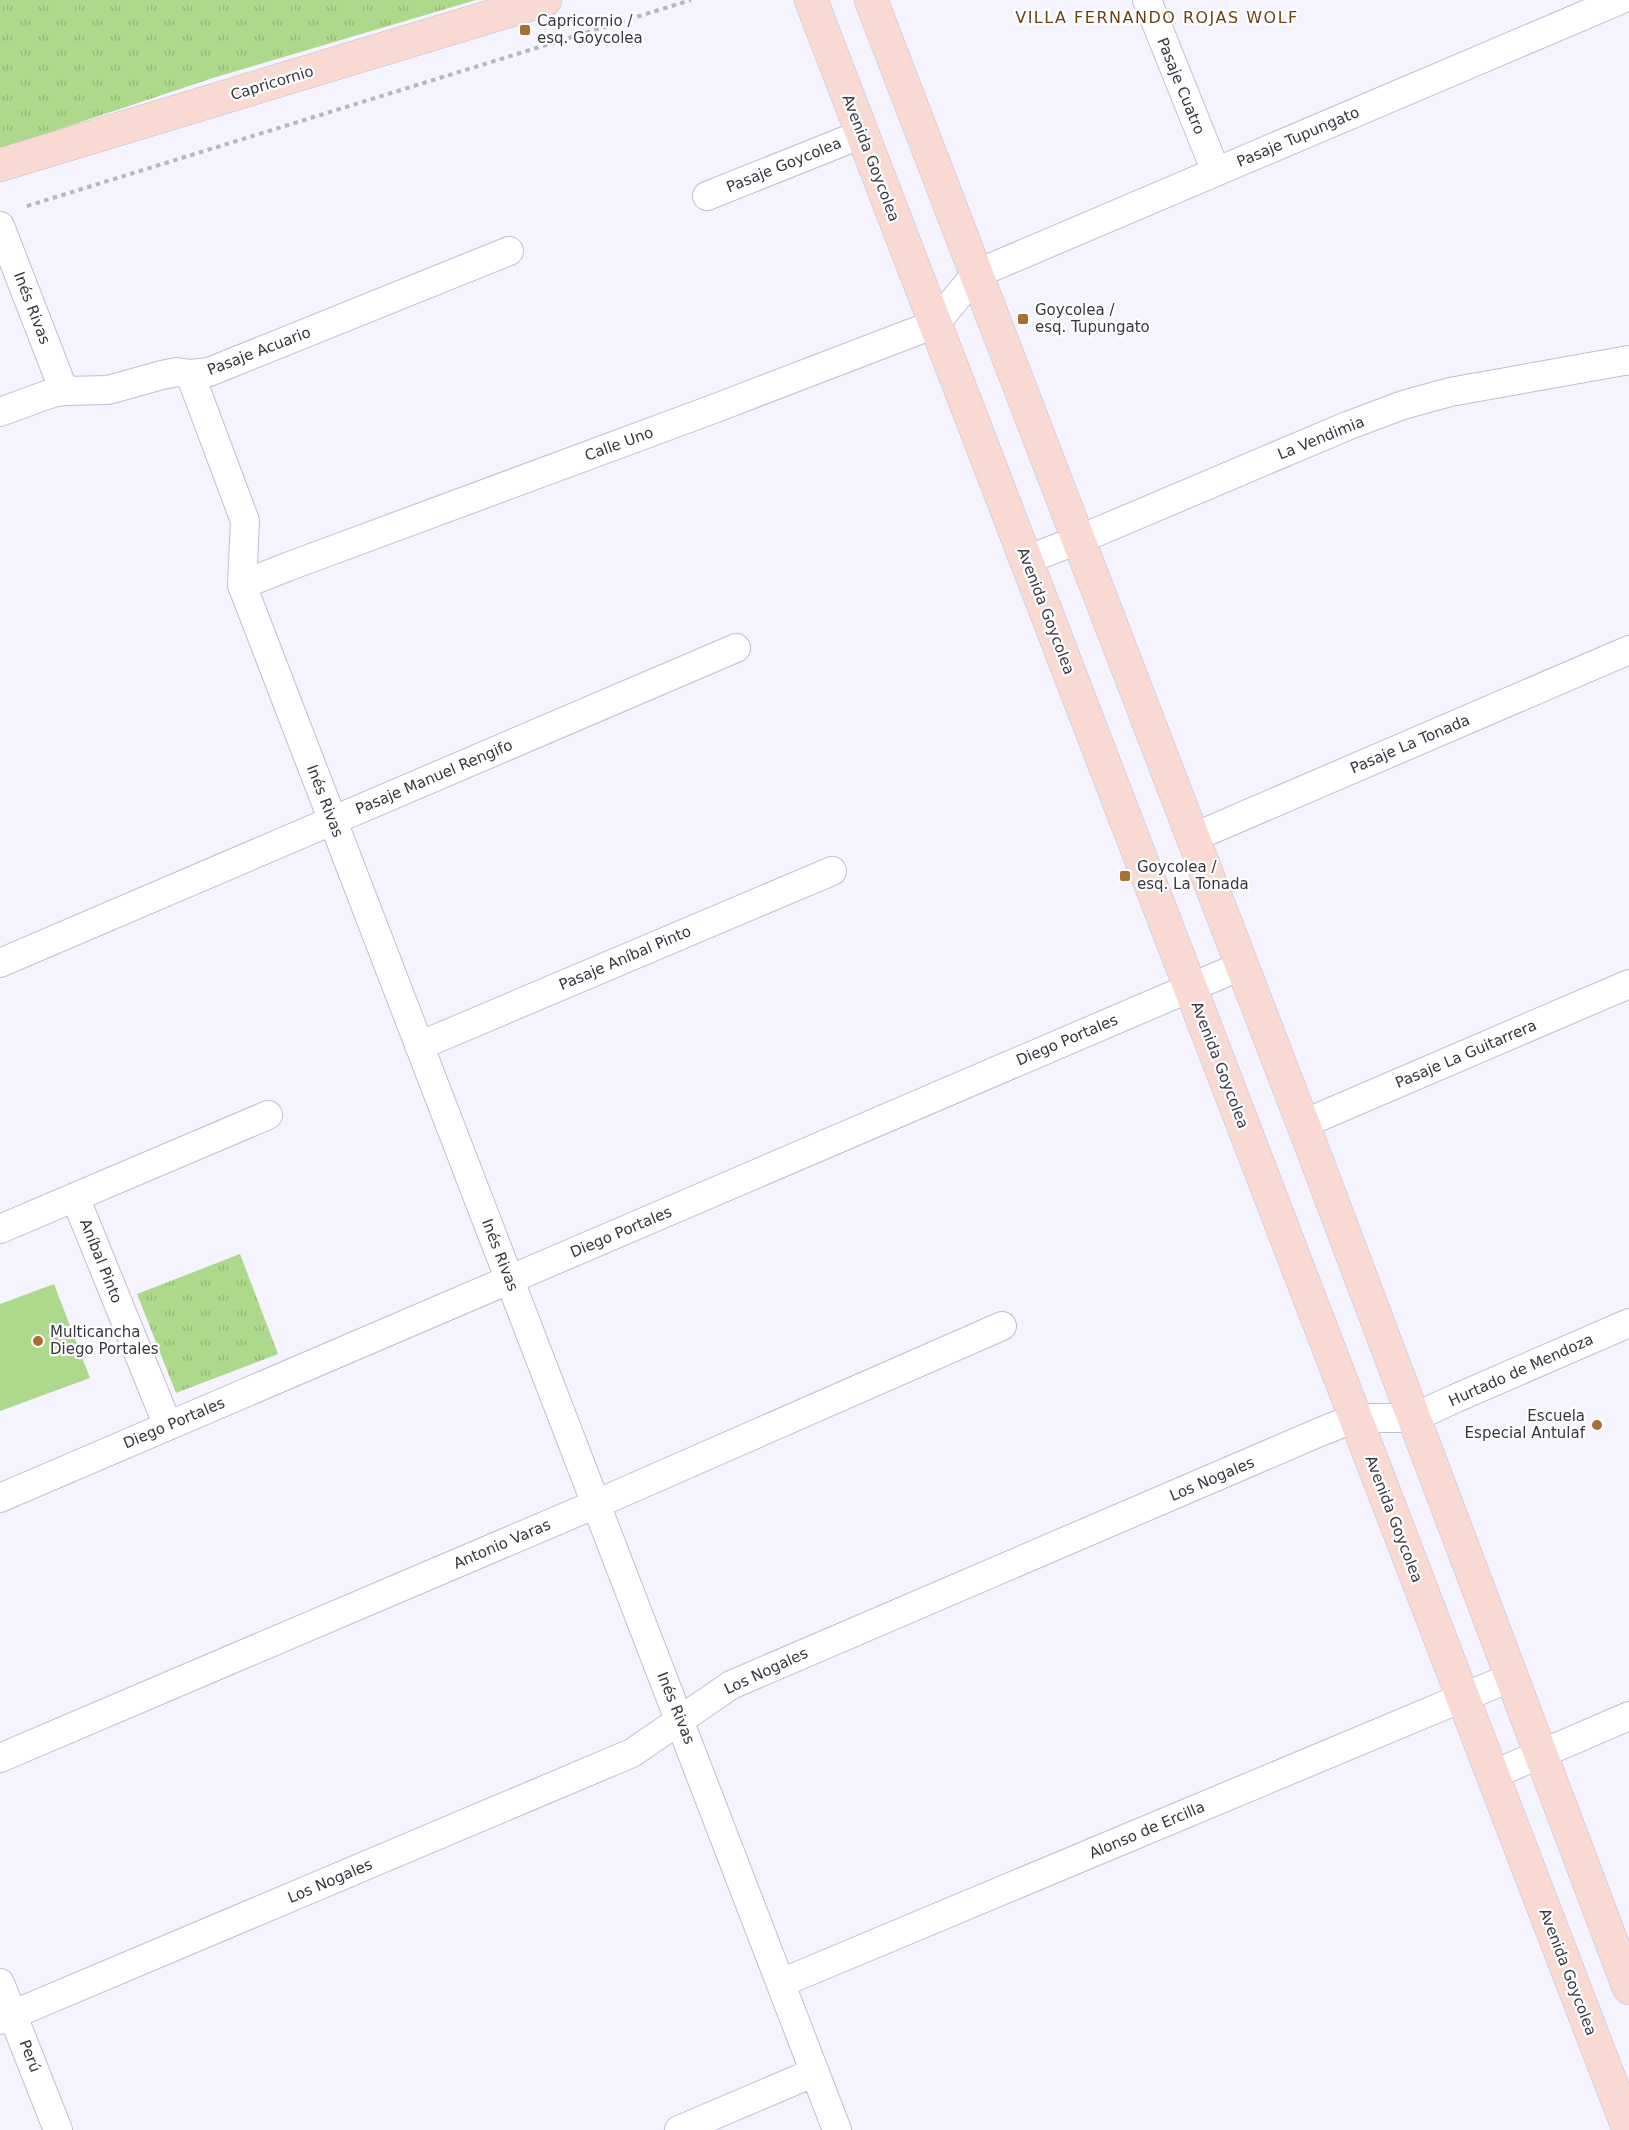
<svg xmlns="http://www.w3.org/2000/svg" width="1629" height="2130" font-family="'DejaVu Sans',sans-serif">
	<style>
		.grass { fill: url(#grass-tufts) }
		.garden { fill: #aed88c }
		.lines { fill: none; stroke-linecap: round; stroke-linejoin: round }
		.street-casing { stroke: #c0bcd5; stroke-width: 30 }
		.secondary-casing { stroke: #c0bcd5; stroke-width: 34 }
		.path { stroke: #b7b6c0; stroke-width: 4; stroke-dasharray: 4.5 4.5; stroke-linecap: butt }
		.street { stroke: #fff; stroke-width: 28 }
		.secondary { stroke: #f8dad2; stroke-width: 33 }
		.poi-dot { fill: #a86f2d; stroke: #fff; stroke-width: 2 }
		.labels { text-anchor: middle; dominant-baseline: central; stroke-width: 4.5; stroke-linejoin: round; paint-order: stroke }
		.poi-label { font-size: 15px; fill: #373640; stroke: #fff; text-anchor: start }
		.street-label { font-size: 15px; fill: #373640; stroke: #fff }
		.neighbourhood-label { font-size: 16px; letter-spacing: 1.5px; fill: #694214; stroke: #fff }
	</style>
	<defs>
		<pattern id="grass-tufts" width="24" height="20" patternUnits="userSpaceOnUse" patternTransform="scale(1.5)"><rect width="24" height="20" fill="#aed88c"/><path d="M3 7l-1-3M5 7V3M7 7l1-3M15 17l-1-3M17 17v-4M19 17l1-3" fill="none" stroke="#96ba7a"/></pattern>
	</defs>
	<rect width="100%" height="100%" fill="#f5f4fe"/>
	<path class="grass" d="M0 0H476L216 77 0 149Z
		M240 1254 278 1354 176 1393 137 1294Z"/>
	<path class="garden" d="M54 1284 90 1378 0 1411V1304Z"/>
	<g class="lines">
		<g class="street-casing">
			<path id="street" d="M1147 0 1216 172
				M707 196 862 134
				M0 226 64 391
				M190 374 245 521 242 585 837 2130
				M0 412 52 393 64 391 108 390 162 375 177 372 190 374 209 372 509 251
				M1026 560 1078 540 1347 426 1403 405 1450 392 1629 360
				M242 585 287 567 716 408 935 324 976 274 1620 0
				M1192 838 1629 650
				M0 963 736 648
				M419 1046 832 871
				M1303 1124 1629 984
				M75 1197 168 1426
				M0 1229 268 1115
				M0 1498 1241 966
				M0 1758 596 1504 1002 1326
				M1492 1775 1629 1716
				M0 1983 58 2130
				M781 1983 1512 1677
				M0 2020 632 1753 731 1685 1320 1432 1355 1418H1413L1454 1399 1629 1323
				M679 2130 815 2072"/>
		</g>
		<g class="secondary-casing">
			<path id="secondary" d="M811 0 1629 2130
				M871 0 1303 1124 1629 1988
				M0 165 545 0"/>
		</g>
		<path class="path" d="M27 206 691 0"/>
		<use href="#street" class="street"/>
		<use href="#secondary" class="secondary"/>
	</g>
	<g class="poi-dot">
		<rect x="519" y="24" width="12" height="12" rx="3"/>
		<rect x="1017" y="313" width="12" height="12" rx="3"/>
		<rect x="1119" y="870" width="12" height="12" rx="3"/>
		<circle cx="38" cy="1341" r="6"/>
		<circle cx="1597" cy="1425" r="6"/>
	</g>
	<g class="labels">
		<g class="poi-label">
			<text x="537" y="21">Capricornio /<tspan x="537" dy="17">esq. Goycolea</tspan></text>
			<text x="1035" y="310">Goycolea /<tspan x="1035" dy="17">esq. Tupungato</tspan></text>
			<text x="1137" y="867">Goycolea /<tspan x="1137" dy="17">esq. La Tonada</tspan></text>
			<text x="50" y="1332">Multicancha<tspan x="50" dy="17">Diego Portales</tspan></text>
			<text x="1585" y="1416" text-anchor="end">Escuela<tspan x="1585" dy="17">Especial Antulaf</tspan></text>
		</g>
		<g class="street-label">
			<text transform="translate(272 83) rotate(-17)">Capricornio</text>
			<text transform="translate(1181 86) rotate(68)">Pasaje Cuatro</text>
			<text transform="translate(1298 137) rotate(-23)">Pasaje Tupungato</text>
			<text transform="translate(871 158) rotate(69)">Avenida Goycolea</text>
			<text transform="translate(784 165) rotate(-22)">Pasaje Goycolea</text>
			<text transform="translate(32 308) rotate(69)">Inés Rivas</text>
			<text transform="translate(259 351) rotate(-21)">Pasaje Acuario</text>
			<text transform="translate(1321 438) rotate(-22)">La Vendimia</text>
			<text transform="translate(619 444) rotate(-20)">Calle Uno</text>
			<text transform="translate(1046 611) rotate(69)">Avenida Goycolea</text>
			<text transform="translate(1410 744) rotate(-23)">Pasaje La Tonada</text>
			<text transform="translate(434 777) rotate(-23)">Pasaje Manuel Rengifo</text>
			<text transform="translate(325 801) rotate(69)">Inés Rivas</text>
			<text transform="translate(625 958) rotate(-23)">Pasaje Aníbal Pinto</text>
			<text transform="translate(1067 1040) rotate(-23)">Diego Portales</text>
			<text transform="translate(1466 1054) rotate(-23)">Pasaje La Guitarrera</text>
			<text transform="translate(1220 1065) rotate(69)">Avenida Goycolea</text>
			<text transform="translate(621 1232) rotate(-23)">Diego Portales</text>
			<text transform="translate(500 1255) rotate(69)">Inés Rivas</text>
			<text transform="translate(101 1261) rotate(68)">Aníbal Pinto</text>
			<text transform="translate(1521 1370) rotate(-24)">Hurtado de Mendoza</text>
			<text transform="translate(174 1423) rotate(-23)">Diego Portales</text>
			<text transform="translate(1212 1479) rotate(-23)">Los Nogales</text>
			<text transform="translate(1394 1519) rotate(69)">Avenida Goycolea</text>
			<text transform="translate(502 1544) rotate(-23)">Antonio Varas</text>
			<text transform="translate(766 1671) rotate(-25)">Los Nogales</text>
			<text transform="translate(676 1708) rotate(68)">Inés Rivas</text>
			<text transform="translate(1147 1830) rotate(-23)">Alonso de Ercilla</text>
			<text transform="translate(330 1881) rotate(-23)">Los Nogales</text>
			<text transform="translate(1568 1972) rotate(69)">Avenida Goycolea</text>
			<text transform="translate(30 2056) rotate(69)">Perú</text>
		</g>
		<g class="neighbourhood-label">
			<text x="1157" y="17">VILLA FERNANDO ROJAS WOLF</text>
		</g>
	</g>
</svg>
